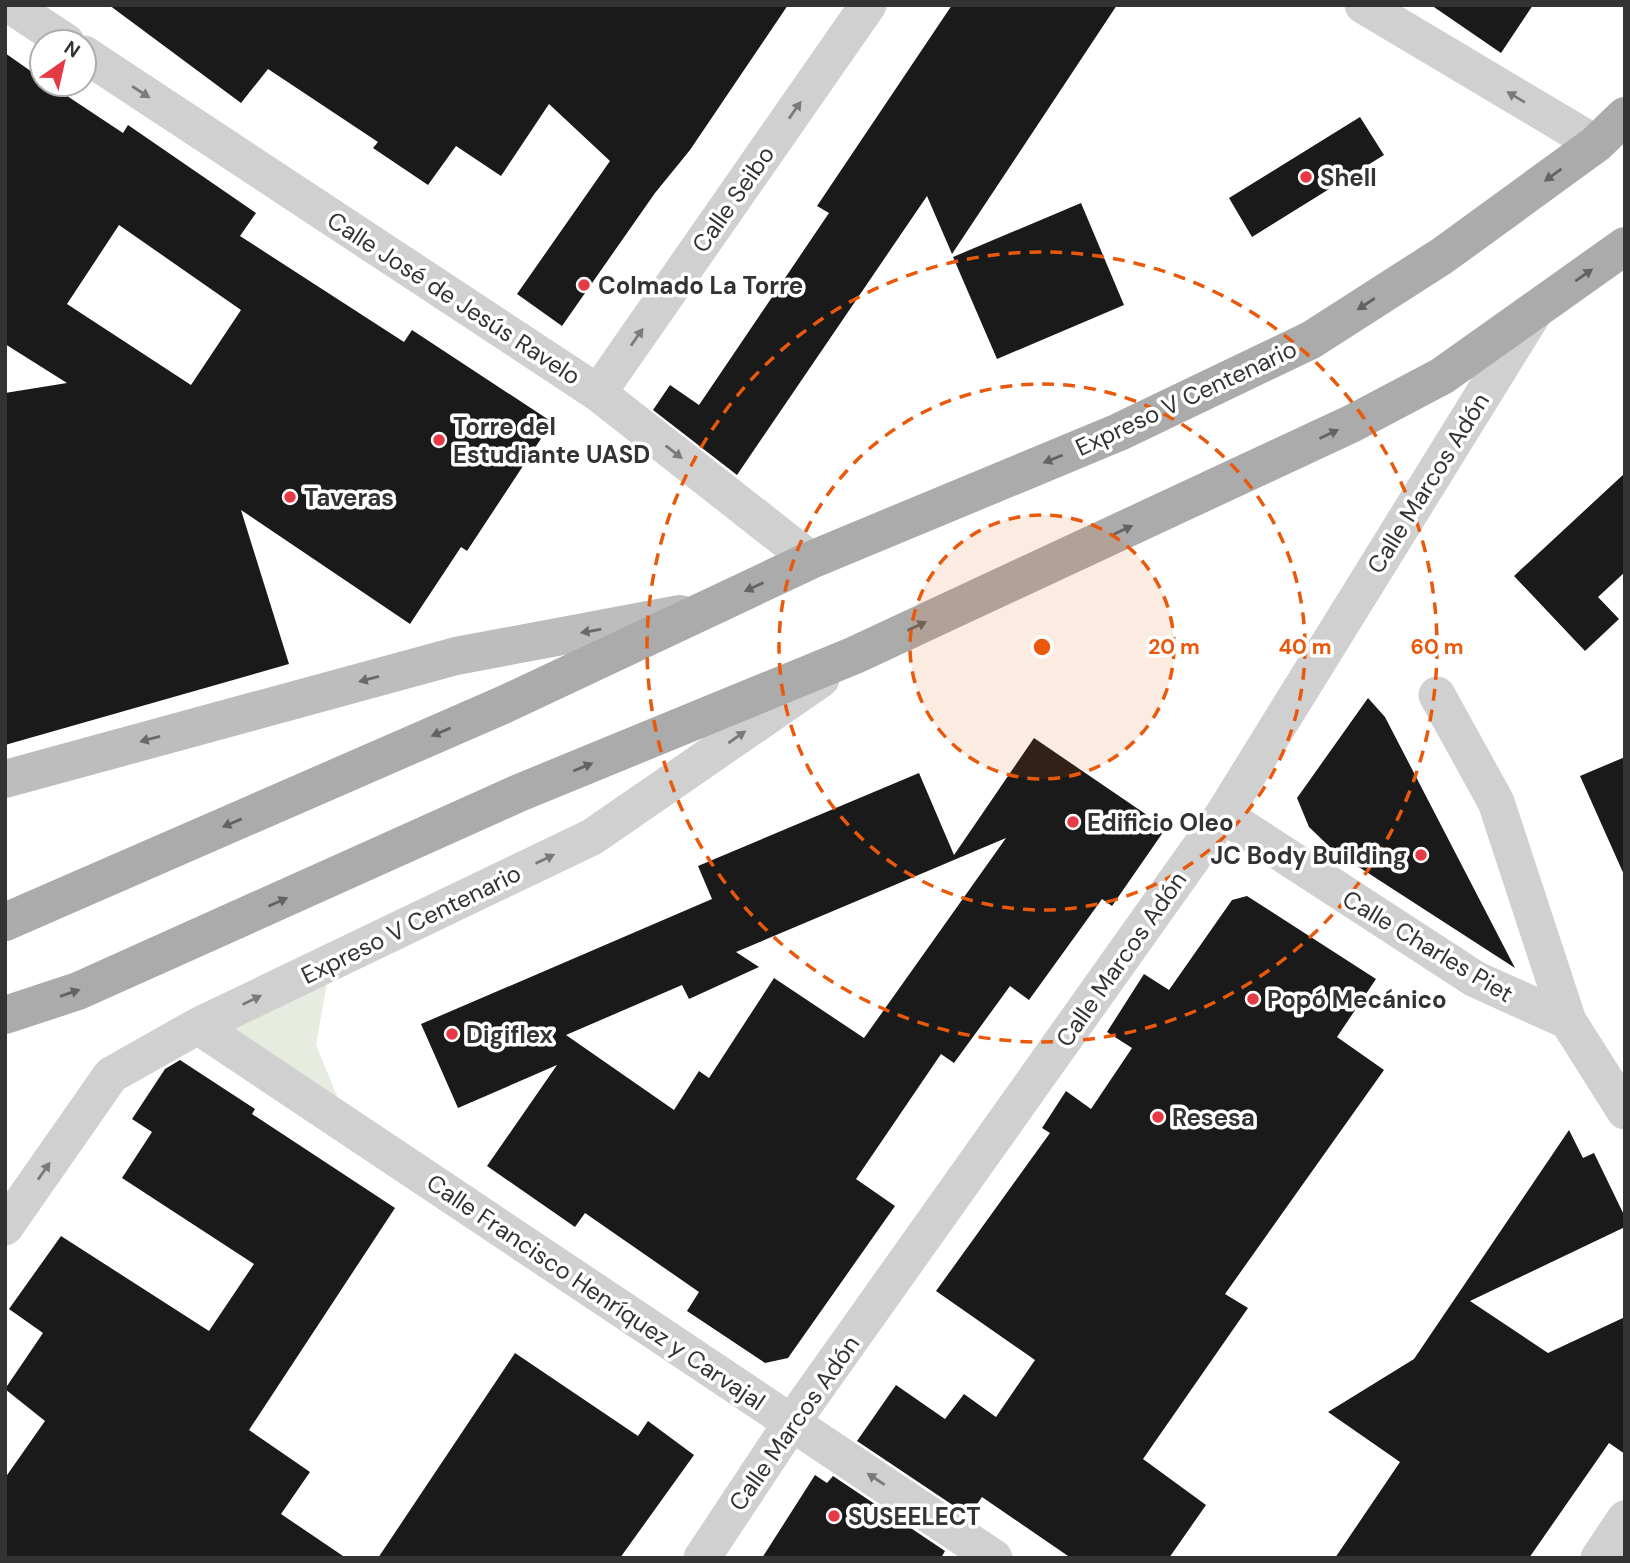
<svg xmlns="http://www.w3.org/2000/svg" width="1630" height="1563" font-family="'DM Sans',sans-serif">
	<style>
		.green { fill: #e6ecdf }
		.building { fill: #1a1a1a; fill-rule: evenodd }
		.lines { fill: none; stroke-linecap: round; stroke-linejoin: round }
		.street { stroke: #d0d0d0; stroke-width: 37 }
		.secondary { stroke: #bdbdbd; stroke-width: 38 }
		.primary { stroke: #ababab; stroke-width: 38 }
		.oneway { fill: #7a7a7a }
		.oneway2 { fill: #636363 }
		.oneway3 { fill: #6a6a6a }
		.ring { fill: none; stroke: #e8590c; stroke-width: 3.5; stroke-dasharray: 12 9 }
		.poi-dot { fill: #e63946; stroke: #fff; stroke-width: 2.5 }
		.labels { text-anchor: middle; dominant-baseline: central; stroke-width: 7; stroke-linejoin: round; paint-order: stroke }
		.poi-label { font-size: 24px; font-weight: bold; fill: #333; stroke: #fff; text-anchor: start }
		.street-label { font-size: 24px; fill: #333; stroke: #fff }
		.centre { fill: #e8590c; stroke: #fff; stroke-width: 3.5 }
		.ring-label { font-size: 21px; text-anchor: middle; font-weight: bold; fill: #e8590c; stroke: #fff; stroke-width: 7; stroke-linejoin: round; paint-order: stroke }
	</style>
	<rect width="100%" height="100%" fill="#fff"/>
	<path class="green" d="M327 983 316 1045 342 1108 228 1028Z"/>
	<path class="building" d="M109 5H788L690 150 655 193 562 326 517 294 610 161 549 104 501 176 456 146 428 185 373 148 378 142 268 69 241 103Z
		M952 5H1117L952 254 927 196 737 475 653 410 670 385 699 405 829 213 817 206Z
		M1431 5H1533L1501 53Z
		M5 53 42 79V84H49L123 133 128 125 256 213 240 236 404 342 412 330 552 422 467 551 461 547 410 624 241 510 289 664 5 745V393L67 383 5 344ZM119 225 241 310 191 385 67 304Z
		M1360 117 1384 155 1252 237 1229 198Z
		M1081 203 1124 305 997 359 953 257Z
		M1625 473V572L1598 597 1619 619 1585 651 1514 576Z
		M1368 698 1385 717 1515 968 1334 851 1309 827 1297 798Z
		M1034 738 1166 828 1112 906 1102 899 1029 1000 1010 986 954 1063 941 1054 856 1179 895 1206 788 1358 765 1363 687 1311 699 1292 585 1213 575 1227 487 1166 557 1065 458 1108 421 1024 712 899 698 866 919 773 954 855ZM1006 838 864 1038 774 978 709 1078 699 1071 674 1110 566 1035 682 985 689 999 759 967 736 952Z
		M1625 757V877L1580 776Z
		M1247 896 1376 979 1337 1037 1384 1070 1225 1294 1248 1308 1143 1459 1206 1505 1169 1558H1071L982 1497 969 1516 857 1441 896 1385 945 1419 964 1394 996 1417 1035 1360 936 1291 1050 1133 1042 1128 1066 1091 1091 1109 1132 1048 1107 1032 1144 974 1169 990 1232 900Z
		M180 1060 255 1109 252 1114 395 1208 249 1430 310 1472 281 1514 346 1558H5V1478L45 1421 5 1389 43 1333 9 1309 61 1236 209 1331 254 1264 122 1178 152 1132 132 1119 165 1069Z
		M1569 1130 1583 1158 1594 1153 1625 1217V1227L1470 1301 1548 1353 1625 1317V1454L1609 1443 1529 1558H1335L1400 1462 1328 1412 1414 1359Z
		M515 1353 638 1436 648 1421 694 1455 620 1558H378Z
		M815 1475 827 1483 833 1476 945 1551 941 1558H762Z"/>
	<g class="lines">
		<path class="street" d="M10 5 66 42
			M1363 5 1596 144
			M84 54 598 393 811 560
			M598 393 868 5
			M1437 695 1496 802 1568 1021
			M1223 815 1475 979 1568 1021 1625 1111
			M198 1026 994 1558
			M5 1227 111 1075 198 1026 592 837 821 679
			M702 1558 792 1422 1223 815 1536 309
			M1599 1558 1625 1519"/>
		<path class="secondary" d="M5 779 456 656 680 614"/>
		<path class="primary" d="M5 922 503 705 811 560 1119 432 1311 340 1442 256 1596 144 1625 116
			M5 1015 78 991 519 793 855 655 1353 423 1442 376 1625 246"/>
	</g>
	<defs><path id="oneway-solid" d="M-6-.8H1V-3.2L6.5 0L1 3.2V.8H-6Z" transform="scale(1.75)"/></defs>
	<g class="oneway">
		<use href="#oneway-solid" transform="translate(141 92) rotate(33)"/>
		<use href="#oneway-solid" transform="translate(1516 97) rotate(-149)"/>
		<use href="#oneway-solid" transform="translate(795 110) rotate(-55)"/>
		<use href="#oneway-solid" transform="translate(637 337) rotate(-55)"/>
		<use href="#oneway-solid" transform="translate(674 452) rotate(38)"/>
		<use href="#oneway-solid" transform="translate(737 737) rotate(-35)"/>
		<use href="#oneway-solid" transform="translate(545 859) rotate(-26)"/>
		<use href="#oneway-solid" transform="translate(252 1000) rotate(-26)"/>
		<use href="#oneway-solid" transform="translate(44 1171) rotate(-55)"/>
		<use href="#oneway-solid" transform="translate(876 1479) rotate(-146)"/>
	</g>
	<g class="oneway2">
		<use href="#oneway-solid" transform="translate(1553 175) rotate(144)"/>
		<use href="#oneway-solid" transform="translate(1584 275) rotate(-35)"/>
		<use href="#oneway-solid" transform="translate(1366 304) rotate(147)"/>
		<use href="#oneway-solid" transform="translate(1329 434) rotate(-25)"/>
		<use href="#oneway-solid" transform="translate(1053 459) rotate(158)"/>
		<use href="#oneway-solid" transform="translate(1123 530) rotate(-25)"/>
		<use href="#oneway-solid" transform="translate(754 587) rotate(155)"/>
		<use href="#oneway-solid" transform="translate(917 626) rotate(-25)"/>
		<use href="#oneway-solid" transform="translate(441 732) rotate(157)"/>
		<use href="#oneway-solid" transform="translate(583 767) rotate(-22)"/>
		<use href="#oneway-solid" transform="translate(232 823) rotate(157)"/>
		<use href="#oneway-solid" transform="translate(278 902) rotate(-24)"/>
		<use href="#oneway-solid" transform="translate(70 993) rotate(-19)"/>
	</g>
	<g class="oneway3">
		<use href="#oneway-solid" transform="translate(591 631) rotate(170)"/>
		<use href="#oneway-solid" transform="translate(369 679) rotate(165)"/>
		<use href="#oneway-solid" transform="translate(150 739) rotate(165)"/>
	</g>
	<circle cx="1042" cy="647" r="132" fill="#e8590c" fill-opacity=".12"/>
	<g class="ring">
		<circle cx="1042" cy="647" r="132"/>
		<circle cx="1042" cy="647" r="263"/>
		<circle cx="1042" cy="647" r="395"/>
	</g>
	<g class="poi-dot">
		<circle cx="1306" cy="177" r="7"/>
		<circle cx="584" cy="285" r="7"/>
		<circle cx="439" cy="440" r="7"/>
		<circle cx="290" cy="497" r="7"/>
		<circle cx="1073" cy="822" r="7"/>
		<circle cx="1421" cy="855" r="7"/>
		<circle cx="1253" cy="999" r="7"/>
		<circle cx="452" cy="1034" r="7"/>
		<circle cx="1158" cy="1117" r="7"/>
		<circle cx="834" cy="1516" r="7"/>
	</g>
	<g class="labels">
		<g class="poi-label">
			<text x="1320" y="177">Shell</text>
			<text x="598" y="285">Colmado La Torre</text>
			<text x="453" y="426">Torre del<tspan x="453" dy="28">Estudiante UASD</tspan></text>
			<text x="304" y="497">Taveras</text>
			<text x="1087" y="822">Edificio Oleo</text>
			<text x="1407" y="855" text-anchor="end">JC Body Building</text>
			<text x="1267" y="999">Popó Mecánico</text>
			<text x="466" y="1034">Digiflex</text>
			<text x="1172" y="1117">Resesa</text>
			<text x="848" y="1516">SUSEELECT</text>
		</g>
		<g class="street-label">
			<text transform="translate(733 199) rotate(-55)">Calle Seibo</text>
			<text transform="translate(454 298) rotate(33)">Calle José de Jesús Ravelo</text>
			<text transform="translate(1186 398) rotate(-25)">Expreso V Centenario</text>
			<text transform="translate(1428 483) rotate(-58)">Calle Marcos Adón</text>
			<text transform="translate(411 924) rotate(-26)">Expreso V Centenario</text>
			<text transform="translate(1428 946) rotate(31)">Calle Charles Piet</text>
			<text transform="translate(1121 959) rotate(-55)">Calle Marcos Adón</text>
			<text transform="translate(596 1292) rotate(34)">Calle Francisco Henríquez y Carvajal</text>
			<text transform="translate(794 1423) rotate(-55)">Calle Marcos Adón</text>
		</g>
	</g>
	<circle cx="1042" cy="647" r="10" class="centre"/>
	<g class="ring-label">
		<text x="1174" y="654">20 m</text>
		<text x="1305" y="654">40 m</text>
		<text x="1437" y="654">60 m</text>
	</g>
	<rect width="1630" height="1563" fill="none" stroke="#333333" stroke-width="14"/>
	<g transform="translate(63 63) rotate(34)"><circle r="33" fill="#ffffff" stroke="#adadad" stroke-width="2"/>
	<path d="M0-5L12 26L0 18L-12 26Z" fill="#e63946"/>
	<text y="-10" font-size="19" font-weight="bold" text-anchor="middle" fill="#333333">N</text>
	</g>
</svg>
